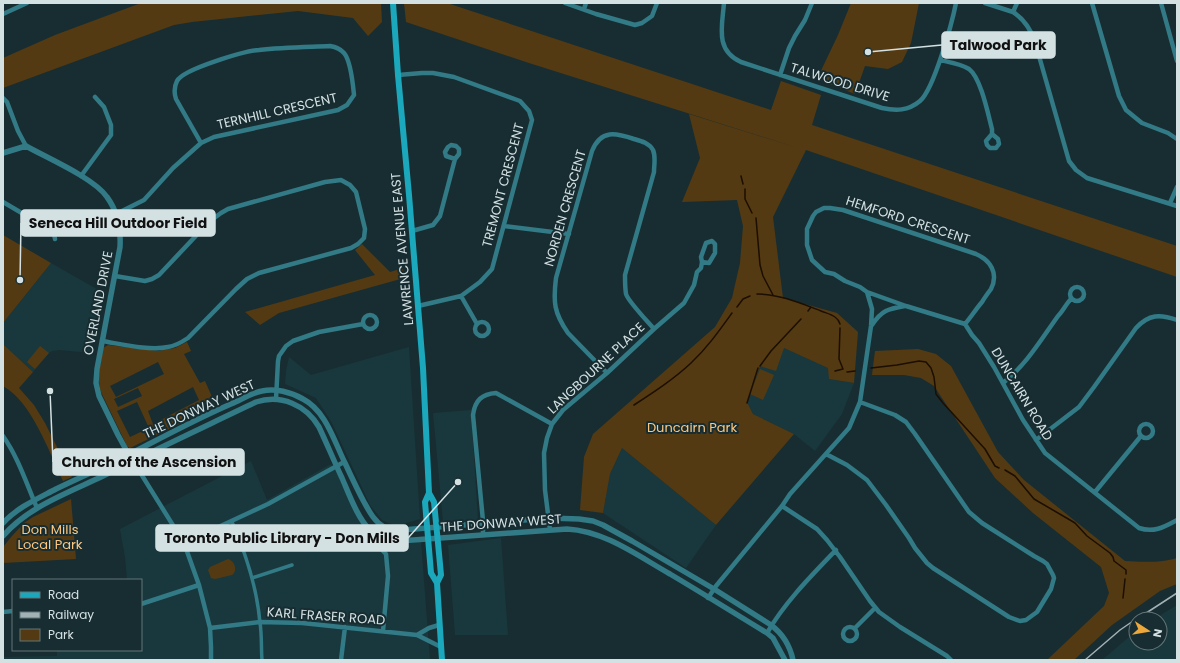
<svg xmlns="http://www.w3.org/2000/svg" width="1180" height="663" font-family="Poppins,sans-serif">
	<style>
		.built { fill: #19383d }
		.green { fill: #543a12; fill-rule: evenodd }
		.lines { fill: none; stroke-linecap: round; stroke-linejoin: round }
		.stream { stroke: #1c0e00; stroke-width: 1.5 }
		.pedestrian { stroke: #317a86; stroke-width: 3.5 }
		.minor { stroke: #317a86; stroke-width: 4.5 }
		.tertiary { stroke: #317a86; stroke-width: 5.5 }
		.secondary { stroke: #1ba8bc; stroke-width: 6 }
		.rail { stroke: #a2b1b4; stroke-width: 1.5 }
		.labels { text-anchor: middle; dominant-baseline: central; stroke-width: 4; stroke-linejoin: round; paint-order: stroke }
		.street-label { font-size: 13px; fill: #d4e1e3; stroke: #182d31 }
		.park-label { font-size: 13px; fill: #fbc77f; stroke: #182d31 }
		.leader { fill: none; stroke: #d4e1e3; stroke-width: 1.5 }
		.callout-dot { fill: #d4e1e3; stroke: #182d31; stroke-width: 1.5 }
		.callout { fill: #d4e1e3; stroke: #d4e1e3; stroke-width: 1.5 }
		.callout-label { font-size: 14px; text-anchor: middle; font-weight: bold; fill: #111 }
	</style>
	<rect width="100%" height="100%" fill="#182d31"/>
	<path class="built" d="M51 263 102 292 91 353 59 350 52 351 49 353 33 372 3 344V323Z
		M409 347 420 519 396 526 382 520 370 505 332 423 316 398 285 384 286 371 289 357 311 375Z
		M784 348 829 368V379L854 383 842 414 815 451 794 434 753 414 747 402 760 365Z
		M471 410 478 520 443 521 433 413Z
		M622 448 716 525 686 568 603 513 610 474Z
		M251 461 267 500 331 464 342 478 364 527 378 539 395 544 421 541 430 660H3V657L57 656V650H141V580H127L125 557 120 529Z
		M501 538 508 635H455L448 545Z
		M1177 605V660H1102L1136 631V643H1160V619H1154Z"/>
	<path class="green" d="M141 3H381L382 22 368 36 353 18 298 11 192 22 174 25 3 88V58L55 35Z
		M404 3H447L771 110 781 81 821 95 812 125 1177 246V277L806 150 773 217 783 298 837 313 858 332 854 383 829 379 828 368 784 348 776 371 760 366 752 389 760 369 774 375 763 400 750 394 747 402 753 414 794 434 716 525 622 448 610 474 603 513 580 510 584 457 593 434 715 327 732 298 740 263 743 226 737 200 682 202 700 158 689 114 798 148 529 63 406 22Z
		M851 3H919L911 43 902 62 888 69 865 66 855 94 817 79 838 35Z
		M3 235 51 263 3 323Z
		M362 244 390 272 403 268 404 278 279 313 260 325 245 312 375 275 355 250Z
		M187 342 191 351 184 354 200 383 205 381 216 406 130 448 127 446 101 392C96 377 101 363 103 348L108 345 159 351 175 348ZM158 362 164 374 116 397 110 386ZM193 387 199 400 153 424 148 411ZM138 388 142 396 118 407 114 399ZM137 402 149 428 130 437 117 411Z
		M3 344 33 372 19 388 34 405 45 423 72 477 63 481C49 452 32 402 3 386Z
		M40 346 49 353 35 369 27 362Z
		M918 349 936 354 951 366 998 452 1024 480 1125 561C1140 562 1162 563 1177 558V584L1160 591 1112 625 1074 660H1047L1104 606 1109 593 1101 567 1033 513 995 478 934 386 921 378 904 375H872L875 351Z
		M71 499 76 559 3 563V547L12 536 24 523 33 517Z
		M228 559C235 561 238 571 232 575L215 579 211 578 208 570 210 567Z"/>
	<g class="lines">
		<path class="stream" d="M741 176 743 184
			M745 189V199L752 213
			M756 218 760 265 763 276 773 295
			M757 294C779 294 800 303 821 311 826 313 831 314 835 317 838 319 839 321 840 324
			M737 307 743 299 750 296
			M808 311 811 307
			M760 366 771 351 801 319
			M871 368 897 365 919 361 926 362 931 368 934 377 936 394 943 403 985 449 995 466 999 468
			M835 371 843 369 839 359 840 328
			M847 372 855 371
			M747 403 758 368
			M634 405C654 392 674 379 691 363 707 348 719 331 732 313
			M1005 470 1015 476 1034 499 1070 520 1075 523 1087 536 1110 553 1113 557 1114 561 1126 570V574
			M1123 598 1125 579"/>
		<path class="pedestrian" d="M232 522C246 554 257 588 260 623 262 635 261 648 262 660
			M252 578 292 565"/>
		<path class="minor" d="M565 3 596 14 635 25 642 23 652 16 657 3
			M724 3C722 27 715 50 741 62L882 108C896 111 908 111 920 101 934 89 952 23 956 3
			M985 3 1013 12C1024 19 1031 30 1035 42L1069 161 1076 170 1087 178 1177 206
			M1092 3 1119 96 1126 110 1137 119 1142 123 1168 133 1177 139
			M1161 3 1177 61
			M584 9 586 3
			M1013 12 1017 3
			M3 14 27 3
			M940 60C949 62 961 64 969 69 981 78 988 114 992 129V134L986 141 987 145 990 148H996L999 144 998 139 992 134
			M398 75 422 73H433L454 77 520 101 529 111 532 120 492 269 480 282 461 296 418 306
			M780 75 789 48 795 36 805 20 812 3
			M3 98 7 102 18 131 26 146
			M81 176 111 135V125L104 107 95 97
			M3 202 49 229 54 234 55 239
			M1170 203 1177 187
			M116 214 144 200 173 168 201 143 214 137 338 110 347 105 354 95C353 85 351 61 344 53 340 48 335 47 330 46 307 47 283 47 259 50 245 51 183 69 177 81 174 87 174 93 176 99L201 143
			M504 226 569 234
			M412 231 433 225 440 216 455 159 459 154V149L456 146 451 145 448 147 445 152 446 156 455 159
			M1070 294a7 7 0 1 1 14 0a7 7 0 1 1-14 0Z
			M461 296 477 324
			M363 322a7 7 0 1 1 14 0a7 7 0 1 1-14 0Z
			M475 329a7 7 0 1 1 14 0a7 7 0 1 1-14 0Z
			M965 324C971 317 976 309 982 302 985 297 988 293 991 289 999 273 990 260 976 254L843 210 830 208H824L816 212 813 216 807 229V245L812 260 825 272 834 274 845 281 860 287 867 292 906 306 965 324 972 335 979 343 994 367 1023 420 1045 453 1139 528C1154 533 1164 527 1177 520
			M872 325C882 310 888 309 905 306
			M102 341C121 344 150 351 168 347 176 346 182 342 188 338L236 289 247 279 259 273 351 248 358 244 364 238 365 229 356 192 350 185 341 180 325 182 228 209 221 213 209 222 159 275 152 279 145 281 115 276
			M607 373 568 333C554 313 553 302 556 278L592 151C601 129 616 133 634 139 641 141 649 143 653 150 656 157 654 164 654 172L625 275C625 281 625 288 626 294 628 301 648 322 654 329
			M1003 383C1027 364 1040 341 1058 316 1063 311 1066 304 1071 299
			M276 399 278 361 279 356 286 346 293 341 319 332 363 324
			M1139 431a7 7 0 1 1 14 0a7 7 0 1 1-14 0Z
			M3 436C18 457 27 485 37 508
			M1036 440 1079 407 1094 387 1136 328C1149 314 1160 314 1177 320
			M826 454 847 465 867 480 886 505 909 538 915 548 927 563 933 568 1009 617 1020 621 1026 620 1037 612 1051 589 1054 578 1053 575 1047 564 1043 561 1034 556 982 523 969 512 915 434 906 422 895 415 860 402
			M133 461 184 543 199 585 210 628 211 647V660
			M1095 492 1141 436
			M782 506 817 529 827 540 840 557 870 601 879 612 900 627 947 656 951 660
			M550 530 545 490 544 453 547 438 552 424 563 410 607 373 654 329 684 303 694 285 697 272 701 268 702 262 701 257 706 243 712 241 715 244V253L709 263 702 262
			M483 535V521L473 415C475 400 482 394 496 393L552 424
			M184 543 268 504 344 462
			M382 550 386 554 388 576 383 631
			M708 598 716 586 782 506 790 494 849 428 860 402 871 326 872 309 867 292
			M141 604 199 585
			M3 612 13 611
			M843 634a7 7 0 1 1 14 0a7 7 0 1 1-14 0Z
			M210 628 260 622 302 623 417 635 441 647
			M855 628 875 608
			M767 633C785 602 811 576 836 550
			M417 635 429 628 439 625
			M341 660 345 627"/>
		<path class="tertiary" d="M3 153 26 146C47 158 94 178 107 197 118 212 121 229 120 247L97 369 96 383 99 396 118 435 130 457
			M3 523C18 507 37 499 56 489 81 477 106 466 130 454 163 437 196 419 231 404 241 400 251 393 262 391 275 388 291 392 303 399 326 411 334 441 345 463 351 476 357 489 364 502 369 511 374 521 384 527 389 530 396 530 402 530L549 518 579 519 593 521 603 525 632 541 714 589 771 625C783 634 790 646 793 660
			M3 536C28 507 67 493 101 477 152 451 204 427 256 402 281 394 306 405 319 427 327 444 334 461 342 478 349 494 358 519 370 530 378 537 388 540 399 541L567 529C605 531 638 556 670 574 702 593 734 613 767 633L773 638 785 660"/>
		<path class="secondary" d="M393 3 398 75 409 195 423 368 429 493 425 502 431 573 437 583 442 660
			M429 493 434 502 438 543 441 575 437 583"/>
		<path class="rail" d="M1137 619 1177 593
			M1085 660 1120 630 1136 619"/>
	</g>
	<g class="labels">
		<g class="street-label">
			<text transform="translate(840 82) rotate(17)">TALWOOD DRIVE</text>
			<text transform="translate(277 111) rotate(-13)">TERNHILL CRESCENT</text>
			<text transform="translate(503 185) rotate(-75)">TREMONT CRESCENT</text>
			<text transform="translate(565 208) rotate(-74)">NORDEN CRESCENT</text>
			<text transform="translate(908 220) rotate(18)">HEMFORD CRESCENT</text>
			<text transform="translate(402 249) rotate(-95)">LAWRENCE AVENUE EAST</text>
			<text transform="translate(98 303) rotate(-79)">OVERLAND DRIVE</text>
			<text transform="translate(596 368) rotate(-43)">LANGBOURNE PLACE</text>
			<text transform="translate(1022 394) rotate(59)">DUNCAIRN ROAD</text>
			<text transform="translate(199 409) rotate(-25)">THE DONWAY WEST</text>
			<text transform="translate(501 523) rotate(-4)">THE DONWAY WEST</text>
			<text transform="translate(326 616) rotate(4)">KARL FRASER ROAD</text>
		</g>
		<g class="park-label">
			<text x="692" y="427">Duncairn Park</text>
			<text x="50" y="529">Don Mills<tspan x="50" dy="15">Local Park</tspan></text>
		</g>
	</g>
	<path class="leader" d="M868 52L942 45M20 280L21 223M50 391L53 462M458 482L408 538"/>
	<g class="callout-dot">
		<circle cx="868" cy="52" r="4"/>
		<circle cx="20" cy="280" r="4"/>
		<circle cx="50" cy="391" r="4"/>
		<circle cx="458" cy="482" r="4"/>
	</g>
	<g class="callout">
		<rect x="942" y="32" width="113" height="26" rx="4"/>
		<rect x="21" y="210" width="194" height="26" rx="4"/>
		<rect x="53" y="449" width="191" height="26" rx="4"/>
		<rect x="156" y="525" width="252" height="26" rx="4"/>
	</g>
	<g class="callout-label">
		<text x="998" y="50">Talwood Park</text>
		<text x="118" y="228">Seneca Hill Outdoor Field</text>
		<text x="149" y="467">Church of the Ascension</text>
		<text x="282" y="543">Toronto Public Library - Don Mills</text>
	</g>
	<rect width="1180" height="663" fill="none" stroke="#d4e1e3" stroke-width="8"/>
	<rect x="12" y="579" width="130" height="72" fill="#182d31" stroke="#637578"/>
	<rect x="20" y="592" width="20" height="6" fill="#1ba8bc" stroke="#637578"/>
	<text x="48" y="599" font-size="12" fill="#d4e1e3">Road</text>
	<rect x="20" y="612" width="20" height="6" fill="#a2b1b4" stroke="#637578"/>
	<text x="48" y="619" font-size="12" fill="#d4e1e3">Railway</text>
	<rect x="20" y="629" width="20" height="12" fill="#543a12" stroke="#637578"/>
	<text x="48" y="639" font-size="12" fill="#d4e1e3">Park</text>
	<g transform="translate(1148 631) rotate(102)"><circle r="19" fill="#182d31" stroke="#637578"/>
	<path d="M0-3L7 15L0 10L-7 15Z" fill="#eda83b"/>
	<text y="-6" font-size="11" font-weight="bold" text-anchor="middle" fill="#d4e1e3">N</text>
	</g>
</svg>
